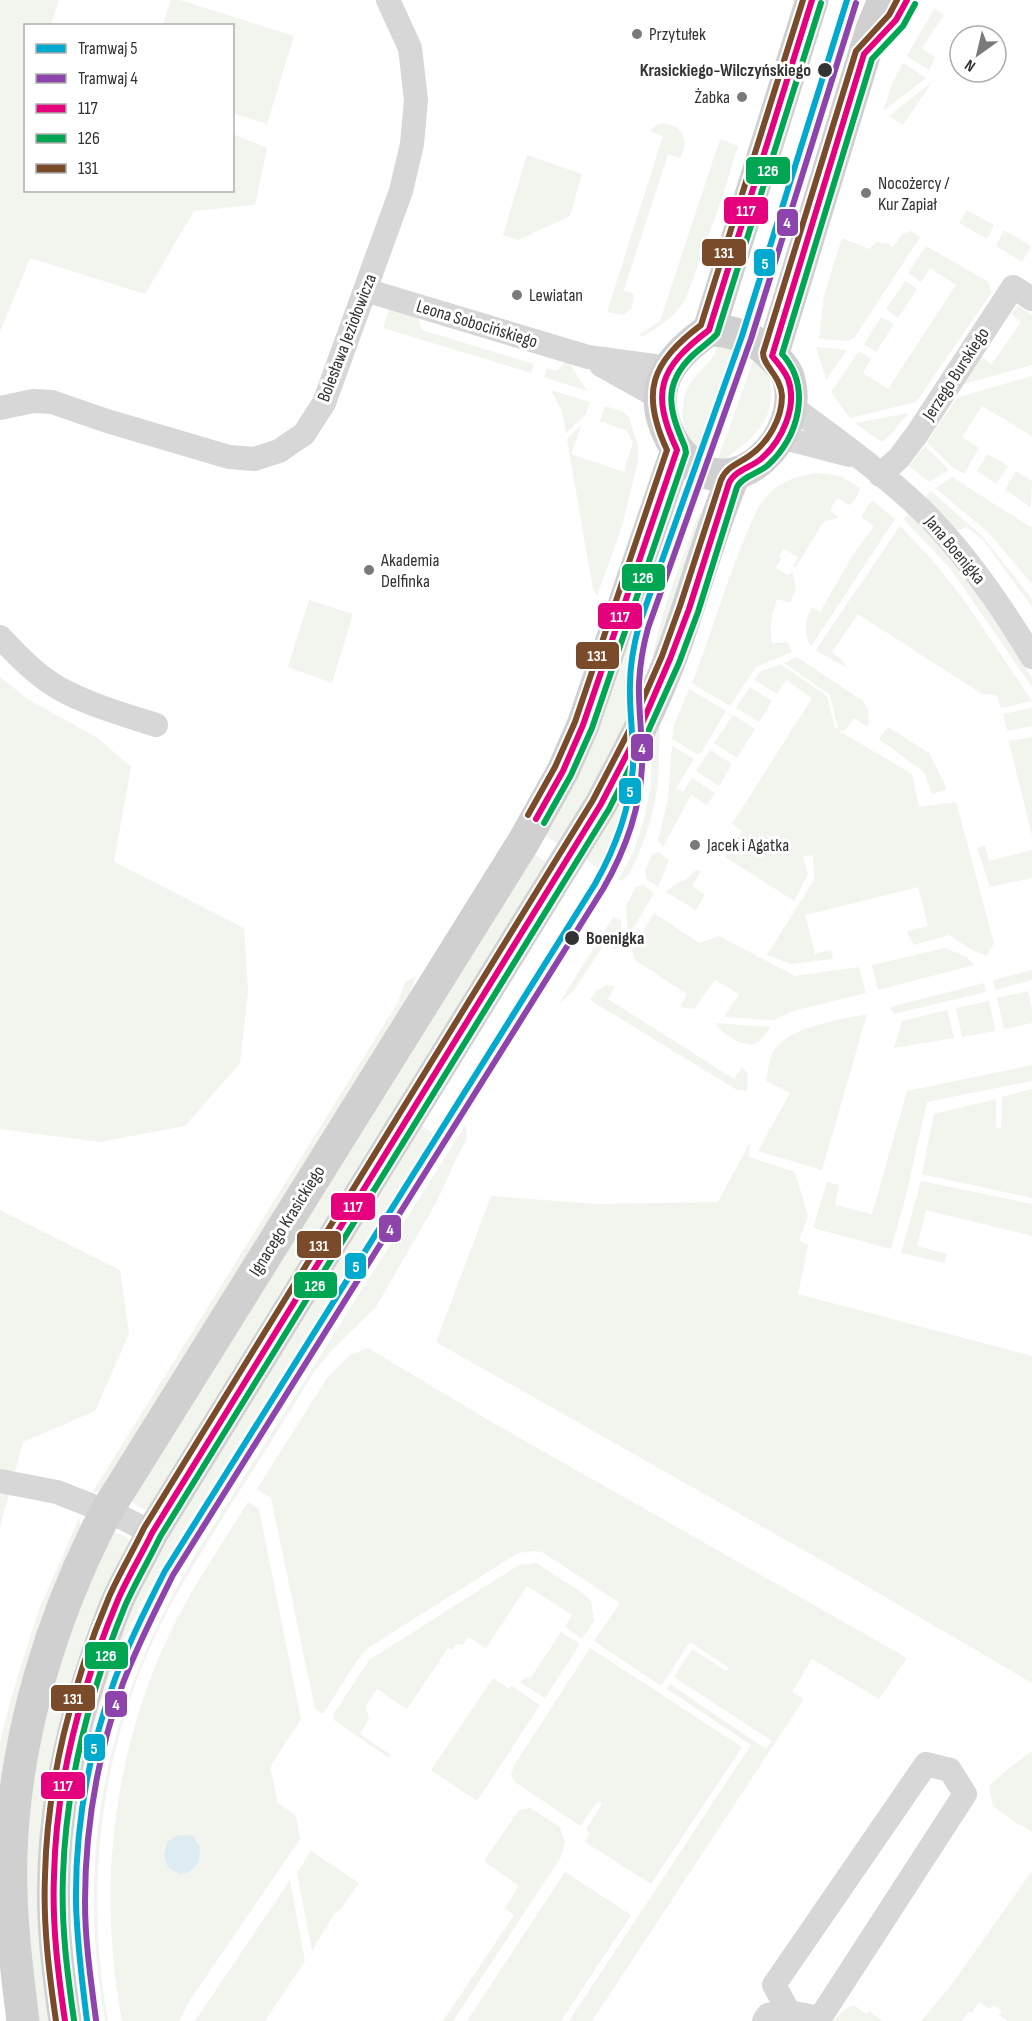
<svg xmlns="http://www.w3.org/2000/svg" width="1032" height="2021" font-family="'Sofia Sans Condensed',sans-serif">
	<style>
		.green { fill: #f1f5ed }
		.water { fill: #ddebf3 }
		.lines { fill: none; stroke-linecap: round; stroke-linejoin: round }
		.street { stroke: #d7d7d7; stroke-width: 24 }
		.secondary { stroke: #d0d0d0; stroke-width: 33 }
		.bus-1-casing { stroke: #fff; stroke-width: 10 }
		.bus-2-casing { stroke: #fff; stroke-width: 10 }
		.bus-3-casing { stroke: #fff; stroke-width: 10 }
		.bus-1 { stroke: #e5007d; stroke-width: 6 }
		.bus-2 { stroke: #00a651; stroke-width: 6 }
		.bus-3 { stroke: #7a4b2a; stroke-width: 6 }
		.tram-1-casing { stroke: #fff; stroke-width: 10 }
		.tram-2-casing { stroke: #fff; stroke-width: 10 }
		.tram-1 { stroke: #00a9ce; stroke-width: 6 }
		.tram-2 { stroke: #8e44ad; stroke-width: 6 }
		.poi-dot { fill: #7a7a7a; stroke: #fff; stroke-width: 2 }
		.stop-dot { fill: #333; stroke: #fff; stroke-width: 2 }
		.labels { text-anchor: middle; dominant-baseline: central; stroke-width: 6; stroke-linejoin: round; paint-order: stroke }
		.poi-label { font-size: 18px; fill: #333; stroke: #fff; text-anchor: start }
		.stop-label { font-size: 18px; font-weight: bold; fill: #333; stroke: #fff; text-anchor: end }
		.street-label { font-size: 18px; fill: #333; stroke: #fff }
		.line-badge { stroke: #fff; stroke-width: 2 }
		.badge-label { font-size: 16px; text-anchor: middle; font-weight: bold; fill: #fff }
	</style>
	<rect width="100%" height="100%" fill="#fff"/>
	<path class="green" d="M0 0H59L51 25 26 26V190H232L233 134 267 148 255 205 194 211 145 294 30 258 0 332Z
		M171 0H180L294 36 267 124 233 113 232 26 163 25Z
		M934 9 944 15 922 48 935 57 929 70 907 56Z
		M903 63 926 78 883 111 892 84Z
		M932 82 903 125 889 116Z
		M658 124C681 121 691 139 680 158L668 154 624 290 634 294 632 308 624 315 607 312 663 136 650 131Z
		M720 139 738 146 722 198 688 293C679 315 661 325 642 337L640 334 660 321Z
		M527 155 582 174 570 216 518 240 503 235Z
		M967 210 994 225 987 239 959 223Z
		M1004 230 1031 246 1022 262 996 246Z
		M911 231 920 237 855 337 849 341 819 339 824 295 842 238 869 249 878 241 882 244 887 243 893 247 902 234Z
		M926 246 987 281 992 292 916 402 850 418 831 392 859 351 871 359 863 373 888 389 956 285 930 268 921 282 908 273Z
		M905 281 917 289 898 318 886 309Z
		M390 306 417 314 422 330 534 364 531 373 383 328Z
		M1018 306 1032 315V365L960 385 981 357 992 364 1021 322 1011 314Z
		M881 317 894 324 876 352 864 344Z
		M734 343 696 451C680 428 677 401 694 378 699 372 705 367 710 361 714 356 715 350 719 344Z
		M816 347 847 350 826 380Z
		M756 353C790 404 762 437 716 464Z
		M566 361 569 362 587 391 544 377 547 368 557 371Z
		M1032 376V436L982 406 962 437 979 448 964 474 950 465 927 442 958 397Z
		M551 390 590 402 586 414 566 433 562 411Z
		M605 406 622 411 629 417 638 446V461L623 523 597 596 593 589 567 439 582 424 571 454 627 473 624 470 633 443 627 431 600 421Z
		M908 413 893 432 882 442 855 423Z
		M925 446 949 470 929 482 909 466Z
		M988 454 1008 466 996 484 977 471Z
		M1016 471 1032 481 1031 507 1005 490Z
		M818 473 840 476 860 488C859 494 854 503 849 505L837 498 830 510 838 517 836 519 824 521 796 567 793 566 798 557 784 549 779 556 781 558 776 568 787 575 793 572 796 590 790 603 777 599C772 614 769 627 772 643L787 642 792 652 756 667 730 706 692 683C711 636 724 587 744 540 750 526 755 510 765 498 777 483 799 474 818 473Z
		M952 477 1032 528V584L988 532 935 488Z
		M931 491 983 537 1032 599V607L983 540 967 527 955 531 924 498Z
		M872 500 895 519 812 645H810C804 633 805 619 812 607L820 612 853 555 874 526 863 518 862 515Z
		M669 502 676 505 639 606 629 642 625 680 627 734 563 847 541 833Z
		M911 512 957 564 1020 658 1032 678V687L950 568 903 519Z
		M699 513 708 516 650 676C657 619 679 567 699 513Z
		M900 526 933 561 964 600 1032 701 1001 708 997 695 982 694 858 614 832 652 841 659 847 668 817 651V648Z
		M309 600 353 614 332 683 288 667Z
		M797 657 863 701 868 710 869 725 866 726 854 718 845 730 839 731 912 774 919 807 956 802 994 943 987 956 974 951 949 935 914 945 907 931 928 926 918 887 805 915 815 954 831 950 833 959 791 964 767 955 814 880 813 855 803 857 808 874 794 901 725 857 742 831 732 824 812 698 786 680 777 694 754 680 760 672 781 664 827 696 835 728 838 729 830 695 784 663Z
		M0 677 29 700 98 738 131 767 114 862 244 928 248 992 240 1063 185 1126 100 1142 0 1129Z
		M750 687 772 701 759 722 736 708Z
		M689 689 726 711 701 753 697 754 672 739 674 725Z
		M1032 708V726L1007 731 1003 714Z
		M733 715 755 729 737 758 714 743Z
		M661 717C658 738 660 760 658 781 655 809 647 836 635 862 631 870 628 881 618 880L633 853 644 819 651 784V729Z
		M888 727 929 753 947 789 932 794 924 772 879 739Z
		M1032 737V836L1009 741Z
		M672 746 694 759 676 788 683 792 692 778 715 793 707 805 691 795 663 847 658 840 668 799Z
		M710 750 732 764 719 786 696 771Z
		M625 791 615 831 598 868 581 857Z
		M985 845 989 861 1032 850V878L990 887 977 848Z
		M530 852 552 865 153 1511C144 1510 138 1507 132 1501Z
		M658 852 669 860 658 887 647 880 645 871 652 855Z
		M699 870 701 871 692 886 705 895 696 910 666 892C676 881 685 884 694 871Z
		M643 885 654 893 628 937 626 906 636 887Z
		M654 913 699 943 719 936 795 976 859 967 866 993 793 1011 774 1020 724 1017 739 994 715 980 694 1009 680 1007 687 994 635 960 632 950Z
		M613 917 621 920 622 944 616 950 605 943 574 990 558 1005Z
		M945 948 967 957 974 965 878 990 872 965Z
		M1032 970V980L995 990 993 980Z
		M416 976 405 1007 101 1491 92 1493 398 1002 405 982Z
		M984 983 986 992 894 1014 890 1007Z
		M607 985 615 987 608 999 734 1079 742 1067 748 1074 747 1091 737 1090 590 1000 596 991Z
		M1028 991 1032 1009V1023L1004 1029 997 998Z
		M989 1001 995 1031 962 1037 956 1008Z
		M947 1010 954 1038 894 1048 902 1021Z
		M867 1014 822 1170 758 1151 790 1093 766 1081C768 1072 769 1056 775 1049 792 1026 840 1020 867 1014Z
		M715 1023 771 1027C767 1031 763 1038 758 1042 747 1051 721 1033 715 1023Z
		M1032 1065V1081L927 1102 906 1195 891 1249 813 1228 827 1182 839 1185 835 1205 872 1214 907 1091Z
		M1032 1089V1198L922 1174 934 1114 996 1099V1129L1001 1127 1002 1097Z
		M466 1124 467 1139 457 1157 437 1201 376 1307 331 1351 314 1372C285 1420 255 1467 225 1514 202 1552 178 1588 159 1628 100 1750 84 1888 108 2021H105C74 1848 108 1700 198 1550Z
		M421 1125 433 1133 178 1539C162 1566 147 1591 134 1619 89 1712 71 1811 70 1914L65 1894 78 1764 137 1589Z
		M750 1142 749 1157 795 1172 808 1216 799 1240 808 1245 798 1294 1032 1356V1683L851 1577 436 1342 491 1196 597 1204 718 1202Z
		M921 1181 1032 1204V1236L926 1210 917 1246 947 1254 944 1263 901 1253Z
		M0 1210 120 1270 129 1334 95 1411 23 1442 0 1527Z
		M368 1348 490 1421 907 1658 879 1699 812 1659 792 1692 804 1699 592 2021H569L751 1745 667 1689 670 1684 766 1749 772 1741 674 1677 692 1649 726 1671 729 1668 690 1642 661 1686 594 1641 620 1603 542 1552 534 1551 518 1553 368 1648 358 1659 323 1714 315 1709 271 1498 257 1489 327 1378 350 1355Z
		M248 1502 259 1509 301 1719 270 1767 278 1803 296 1816 300 1839 190 2000 179 2021H122C96 1883 114 1740 179 1615 200 1576 225 1539 248 1502Z
		M79 1518 82 1530 0 1823V1743L11 1698 38 1612Z
		M111 1532C119 1533 129 1536 131 1545L92 1633 52 2021H36L23 1907 33 1764 68 1631Z
		M536 1563 581 1592 591 1601 594 1621 582 1639 565 1627 572 1615 527 1586 486 1648 468 1637 463 1645 457 1644 452 1650 448 1648 407 1709 377 1689 366 1706 369 1719 360 1734 391 1755 389 1758 334 1720 333 1715 369 1660 519 1565Z
		M561 1632 580 1644 545 1698 520 1682 526 1677 530 1679Z
		M590 1648 742 1747 651 1884 585 1842 590 1833 586 1830 602 1804 598 1801 580 1826 515 1782 511 1774 515 1764Z
		M493 1678 509 1689 512 1686 540 1705 477 1801 431 1770Z
		M1032 1751V1832L1020 1824 1019 1825 993 1806 989 1786 1008 1769Z
		M530 1808 560 1827 565 1842 561 1857 453 2021H443L514 1915 505 1908 519 1886 484 1861 519 1810Z
		M311 1851 359 1883 341 1909 334 1914 312 1951 297 1873Z
		M1032 1871V2021H1008L999 2015 1002 2011 994 2005 990 2009 979 2002 972 2013 969 2011 962 2021H921L949 1988Z
		M565 1872 631 1915 561 2021H467Z
		M290 1880 305 1961 265 2021H195Z
		M854 2005 866 2014 869 2011 883 2021H833L844 2010Z"/>
	<path class="water" d="M178 1835 193 1836 200 1848 199 1862 189 1872 180 1874 168 1868 164 1856 167 1842Z"/>
	<g class="lines">
		<path class="street" d="M365 290 588 357 669 368
			M601 365 660 398
			M790 405C839 442 897 482 938 527 974 566 1005 612 1032 657
			M0 408 33 401 52 402 107 421 229 457 254 459 279 451 304 434 324 403 401 191 412 144 416 100 410 48 388 0
			M780 437 849 455
			M880 475 899 458 917 434 1013 287 1032 299
			M0 637C19 657 39 678 64 691 93 706 125 715 156 725
			M0 1481 57 1492 125 1519 152 1533
			M764 2021 768 2015 789 2012 820 2018 965 1794 950 1770 926 1764 774 1985 789 2012"/>
		<path class="secondary" d="M709 330C729 330 752 337 767 351 776 359 786 368 789 380 804 435 736 508 686 459 676 450 671 440 666 428 648 384 674 354 709 330Z
			M709 330 812 0
			M772 356 872 29 884 0
			M23 2021C16 1965 9 1909 11 1853 15 1735 52 1616 106 1512L524 841 563 771 583 725 677 450
			M65 2021C60 1986 55 1952 54 1917 49 1808 77 1702 117 1602 127 1579 141 1556 152 1533L601 804C627 755 653 706 672 654 694 595 709 533 734 475"/>
		<g class="bus-1-casing">
			<path id="bus-1" d="M536 819 563 771 583 725 677 450C650 392 659 368 709 330L812 0
				M65 2021C58 1973 52 1925 54 1876 56 1782 81 1688 117 1602 127 1578 141 1556 152 1533L601 804 638 733 670 659 689 609 729 483C735 470 750 468 761 459 782 441 798 406 788 379 784 370 778 363 772 356L864 54 896 20 907 0"/>
		</g>
		<g class="bus-2-casing">
			<path id="bus-2" d="M544 823 571 775 592 728 686 453 685 447C670 412 661 386 692 356 700 348 710 342 717 334L821 3
				M74 2020C67 1972 61 1924 63 1875 66 1783 90 1691 125 1606 135 1583 149 1560 160 1537L609 809 646 736 679 663 698 612 737 487C742 477 758 473 767 466 799 438 812 387 782 354L872 59 903 26 915 4"/>
		</g>
		<g class="bus-3-casing">
			<path id="bus-3" d="M528 815 555 767 575 722 667 450C640 392 651 363 701 325L803 0
				M56 2021C49 1973 43 1925 45 1876 47 1781 72 1684 109 1597 119 1574 133 1551 144 1528L593 800 630 729 662 656 680 606 721 480C727 466 738 464 749 456 768 443 782 419 782 396 781 376 763 366 763 353L856 51 889 15 897 0"/>
		</g>
		<use href="#bus-1" class="bus-1"/>
		<use href="#bus-2" class="bus-2"/>
		<use href="#bus-3" class="bus-3"/>
		<g class="tram-1-casing">
			<path id="tram-1" d="M87 2021C82 1982 77 1943 76 1903 75 1827 89 1750 115 1679 129 1642 147 1606 165 1571L595 884C616 847 630 809 633 767 634 739 629 712 630 684 630 664 634 644 639 625L742 336 847 0"/>
		</g>
		<g class="tram-2-casing">
			<path id="tram-2" d="M96 2020C91 1981 85 1942 85 1902 85 1827 98 1753 123 1683 137 1646 155 1611 173 1575L603 889C625 851 640 811 642 766 643 738 638 710 639 683 640 664 643 646 648 628L751 339 856 3"/>
		</g>
		<use href="#tram-1" class="tram-1"/>
		<use href="#tram-2" class="tram-2"/>
	</g>
	<g class="poi-dot">
		<circle cx="637" cy="34" r="6"/>
		<circle cx="742" cy="97" r="6"/>
		<circle cx="866" cy="193" r="6"/>
		<circle cx="517" cy="295" r="6"/>
		<circle cx="369" cy="570" r="6"/>
		<circle cx="695" cy="845" r="6"/>
	</g>
	<g class="stop-dot">
		<circle cx="825" cy="70" r="8"/>
		<circle cx="572" cy="938" r="8"/>
	</g>
	<g class="labels">
		<g class="poi-label">
			<text x="649" y="34">Przytułek</text>
			<text x="730" y="97" text-anchor="end">Żabka</text>
			<text x="878" y="183">Nocożercy /<tspan x="878" dy="21">Kur Zapiał</tspan></text>
			<text x="529" y="295">Lewiatan</text>
			<text x="381" y="560">Akademia<tspan x="381" dy="21">Delfinka</tspan></text>
			<text x="707" y="845">Jacek i Agatka</text>
		</g>
		<g class="stop-label">
			<text x="811" y="70">Krasickiego-Wilczyńskiego</text>
			<text x="586" y="938" text-anchor="start">Boenigka</text>
		</g>
		<g class="street-label">
			<text transform="translate(477 324) rotate(17)">Leona Sobocińskiego</text>
			<text transform="translate(347 338) rotate(-69)">Bolesława Jeziołowicza</text>
			<text transform="translate(956 374) rotate(-57)">Jerzego Burskiego</text>
			<text transform="translate(955 550) rotate(50)">Jana Boenigka</text>
			<text transform="translate(287 1221) rotate(-58)">Ignacego Krasickiego</text>
		</g>
	</g>
	<g class="line-badge">
		<rect x="745" y="156" width="46" height="29" rx="6" fill="#00a651"/>
		<rect x="723" y="196" width="46" height="29" rx="6" fill="#e5007d"/>
		<rect x="776" y="208" width="23" height="29" rx="6" fill="#8e44ad"/>
		<rect x="701" y="238" width="46" height="29" rx="6" fill="#7a4b2a"/>
		<rect x="753" y="248" width="23" height="29" rx="6" fill="#00a9ce"/>
		<rect x="621" y="563" width="45" height="29" rx="6" fill="#00a651"/>
		<rect x="597" y="602" width="46" height="28" rx="6" fill="#e5007d"/>
		<rect x="575" y="641" width="45" height="29" rx="6" fill="#7a4b2a"/>
		<rect x="630" y="733" width="24" height="29" rx="6" fill="#8e44ad"/>
		<rect x="618" y="777" width="24" height="28" rx="6" fill="#00a9ce"/>
		<rect x="330" y="1192" width="46" height="29" rx="6" fill="#e5007d"/>
		<rect x="378" y="1214" width="24" height="29" rx="6" fill="#8e44ad"/>
		<rect x="296" y="1230" width="46" height="29" rx="6" fill="#7a4b2a"/>
		<rect x="344" y="1252" width="23" height="28" rx="6" fill="#00a9ce"/>
		<rect x="293" y="1271" width="45" height="28" rx="6" fill="#00a651"/>
		<rect x="84" y="1641" width="45" height="29" rx="6" fill="#00a651"/>
		<rect x="50" y="1684" width="46" height="28" rx="6" fill="#7a4b2a"/>
		<rect x="104" y="1690" width="24" height="28" rx="6" fill="#8e44ad"/>
		<rect x="83" y="1733" width="23" height="29" rx="6" fill="#00a9ce"/>
		<rect x="40" y="1771" width="46" height="29" rx="6" fill="#e5007d"/>
	</g>
	<g class="badge-label">
		<text x="768" y="176">126</text>
		<text x="746" y="216">117</text>
		<text x="787" y="228">4</text>
		<text x="724" y="258">131</text>
		<text x="765" y="269">5</text>
		<text x="643" y="583">126</text>
		<text x="620" y="622">117</text>
		<text x="597" y="661">131</text>
		<text x="642" y="754">4</text>
		<text x="630" y="797">5</text>
		<text x="353" y="1212">117</text>
		<text x="390" y="1235">4</text>
		<text x="319" y="1251">131</text>
		<text x="356" y="1272">5</text>
		<text x="315" y="1291">126</text>
		<text x="106" y="1661">126</text>
		<text x="73" y="1704">131</text>
		<text x="116" y="1710">4</text>
		<text x="94" y="1754">5</text>
		<text x="63" y="1791">117</text>
	</g>
	<rect x="24" y="24" width="210" height="168" fill="#ffffff" stroke="#adadad" stroke-width="1.5"/>
	<rect x="36" y="44" width="30" height="9" fill="#00a9ce" stroke="#adadad" stroke-width="1.5"/>
	<text x="78" y="54" font-size="18" fill="#333333">Tramwaj 5</text>
	<rect x="36" y="74" width="30" height="9" fill="#8e44ad" stroke="#adadad" stroke-width="1.5"/>
	<text x="78" y="84" font-size="18" fill="#333333">Tramwaj 4</text>
	<rect x="36" y="104" width="30" height="9" fill="#e5007d" stroke="#adadad" stroke-width="1.5"/>
	<text x="78" y="114" font-size="18" fill="#333333">117</text>
	<rect x="36" y="134" width="30" height="9" fill="#00a651" stroke="#adadad" stroke-width="1.5"/>
	<text x="78" y="144" font-size="18" fill="#333333">126</text>
	<rect x="36" y="164" width="30" height="9" fill="#7a4b2a" stroke="#adadad" stroke-width="1.5"/>
	<text x="78" y="174" font-size="18" fill="#333333">131</text>
	<g transform="translate(978 54) rotate(214)"><circle r="28" fill="#ffffff" stroke="#adadad" stroke-width="1.5"/>
	<path d="M0-4.5L10 22L0 15L-10 22Z" fill="#7a7a7a"/>
	<text y="-9" font-size="16" font-weight="bold" text-anchor="middle" fill="#333333">N</text>
	</g>
</svg>
